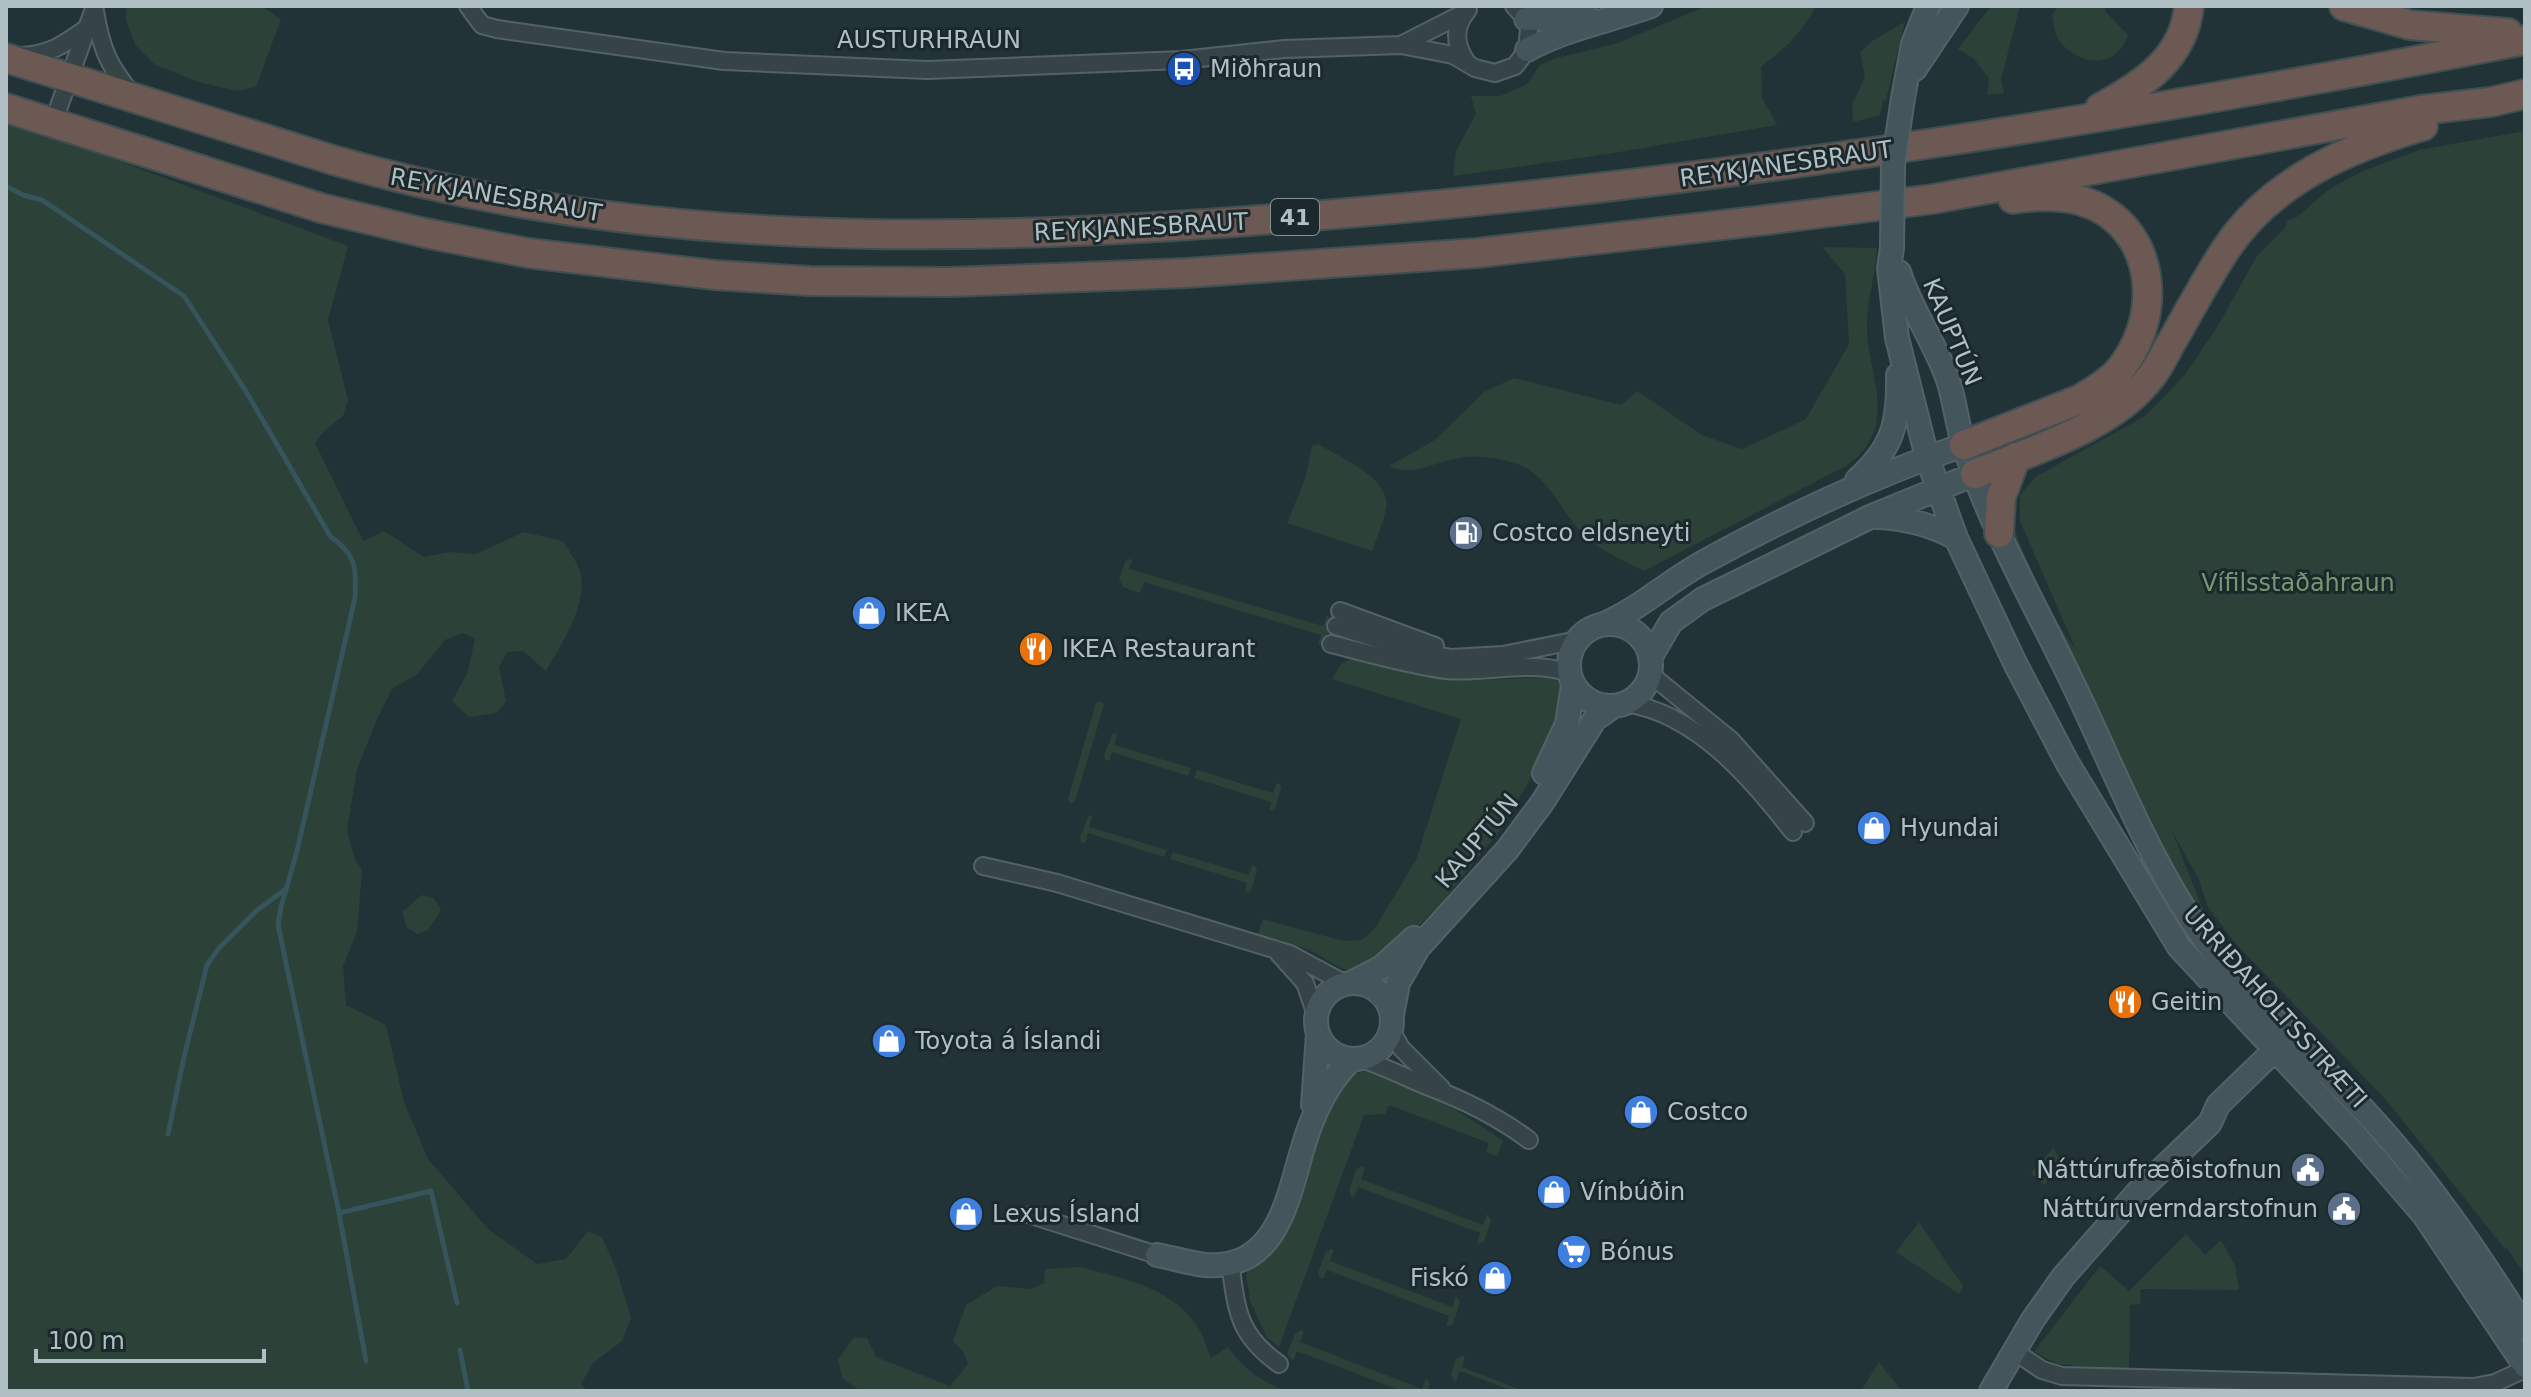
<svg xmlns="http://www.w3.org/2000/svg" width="2531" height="1397" font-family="'DejaVu Sans',sans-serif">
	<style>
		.green { fill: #2c4138 }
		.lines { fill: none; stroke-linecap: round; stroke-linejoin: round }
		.stream { stroke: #35545b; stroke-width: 5 }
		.street-casing { stroke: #536266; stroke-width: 20 }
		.secondary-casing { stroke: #536266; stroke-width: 26 }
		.highway-casing { stroke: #404f52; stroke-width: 32 }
		.street { stroke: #364448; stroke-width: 16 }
		.secondary { stroke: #44555b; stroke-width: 22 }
		.highway { stroke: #6d5953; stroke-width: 28 }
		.secondary-bridge-casing { stroke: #536266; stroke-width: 26; stroke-linecap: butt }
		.secondary-bridge { stroke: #44555b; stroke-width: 22 }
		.labels { text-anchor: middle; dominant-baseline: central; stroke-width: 6; stroke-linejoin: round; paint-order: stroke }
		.shield { fill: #1b292c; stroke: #839296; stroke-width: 2 }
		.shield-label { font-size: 22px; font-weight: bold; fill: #b0bfc4 }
		.street-label { font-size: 24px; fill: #b0bfc4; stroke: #1b292c }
		.poi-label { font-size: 24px; fill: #b0bfc4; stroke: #1b292c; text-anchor: start }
		.park-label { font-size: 24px; fill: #769870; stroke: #1b292c }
	</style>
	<rect width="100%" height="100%" fill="#223337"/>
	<path class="green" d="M127 6H261L281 19 256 87 236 91 199 82 155 65 136 46 126 20Z
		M1707 6H1816C1803 31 1784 51 1761 66L1762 98 1777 125 1608 154 1453 176 1456 151 1476 114 1471 96H1500L1527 84 1540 65 1556 58 1615 44Z
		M1991 6H2020L2001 79 2004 93 1987 95 1989 78 1973 58 1958 49Z
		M2058 6H2107L2105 11 2128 35C2116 70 2078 67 2058 39 2054 33 2054 22 2052 15Z
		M1905 22 1886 100 1883 101 1880 115 1853 122 1852 105 1865 77 1860 52 1872 41Z
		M6 115 97 144 95 152 348 246 328 320 348 400 343 416 325 430 315 443 363 541 384 531 424 557 450 552 476 554 524 532 563 541C568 550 576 560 579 569 591 600 561 645 546 671L523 651 507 652 499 667 506 701 497 713 469 717 452 701 467 674 475 639 463 633 445 640 417 674 392 689 377 719 357 769 347 830 355 860 362 870 357 932 343 966 346 1005 386 1025 404 1102 428 1159 488 1229 537 1264 566 1259 588 1231 602 1237 617 1271 631 1318 622 1341 593 1363 581 1384 588 1391H6Z
		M2525 131V1275L2507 1248 2505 1249 2387 1101 2235 943 2208 907 2199 880 2172 831 2203 910 2198 915 2159 849 2005 519 2010 516C2022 554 2052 619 2076 650L2020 521V495L2035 477 2145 416 2184 376 2216 329 2257 256 2285 228 2288 220 2297 217 2331 188 2363 171 2419 150Z
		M1822 247 1877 248C1876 273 1868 297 1867 322 1865 372 1903 427 1846 466L1644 571C1624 561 1603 552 1586 537 1560 513 1550 474 1514 463 1498 458 1477 455 1460 458 1436 461 1411 478 1389 466L1435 440 1484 392 1514 378 1621 405 1637 391 1702 435 1742 449 1806 419 1849 344 1845 274Z
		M1318 444C1341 458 1392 478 1386 509 1383 523 1377 538 1372 551L1287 523 1305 479 1312 446Z
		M1129 559 1132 560 1129 569 1323 626 1327 616 1329 617 1331 622 1325 642 1318 645 1321 635 1144 582 1140 593 1123 587 1119 579 1125 562Z
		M1355 657 1439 676 1480 680 1550 677 1559 682 1565 692 1551 743 1501 829 1442 902 1409 936 1359 975 1339 967 1310 950 1258 934 1263 919 1343 941 1362 940 1375 928 1416 860 1461 719 1332 679 1341 664Z
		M1101 701 1104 705 1075 801 1070 804 1068 799 1096 703Z
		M1113 733 1117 734 1114 745 1191 768 1188 776 1112 752 1109 761 1105 760 1104 755Z
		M1197 770 1273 793 1277 783 1280 784 1281 788 1275 809 1269 811 1271 802 1194 778Z
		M1089 815 1092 816 1089 827 1167 850 1164 857 1088 833 1085 843 1081 842 1080 837Z
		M1173 852 1249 875 1252 865 1255 866 1257 870 1251 891 1245 893 1247 883 1170 859Z
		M422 895 434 898 441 910 428 930 418 934 407 928 402 912Z
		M1375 1070C1421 1090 1462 1111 1503 1141L1497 1156 1486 1152 1489 1143 1389 1105 1385 1114 1364 1115 1279 1347 1267 1338 1250 1301 1246 1274 1249 1264 1279 1242 1293 1218 1325 1109 1352 1074Z
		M2053 1148 2063 1165 2044 1185 2031 1173Z
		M1362 1166 1365 1168 1361 1179 1483 1225 1487 1214 1491 1220 1484 1242 1477 1244 1480 1233 1358 1187 1354 1197 1351 1196 1349 1190 1356 1170Z
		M1919 1222 1963 1286 1959 1294 1896 1252Z
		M2186 1234 2205 1255 2221 1240 2235 1265 2239 1290 2141 1289 2140 1304 2130 1305 2129 1371 2058 1364 2034 1352 2100 1266 2129 1291Z
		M1331 1249 1334 1250 1330 1261 1442 1303 1452 1307 1456 1296 1460 1302 1453 1324 1446 1327 1449 1316 1327 1270 1323 1279 1320 1278 1318 1273 1325 1253Z
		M1080 1267C1123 1278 1174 1288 1199 1329 1204 1337 1207 1348 1211 1358L1228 1347C1243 1369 1261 1381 1286 1391H860L842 1378 838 1360 854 1337 867 1338 876 1357 950 1386 968 1364 964 1353 953 1341 966 1305 997 1286 1031 1289 1044 1283 1045 1269Z
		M1301 1330 1304 1332 1300 1342 1417 1387 1422 1389 1426 1378 1430 1384 1428 1391H1402L1297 1351 1293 1361 1287 1354 1295 1334Z
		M1462 1355 1465 1356 1462 1367 1524 1391H1513L1460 1371 1456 1381 1453 1380 1451 1374 1456 1359Z
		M1879 1362 1900 1389 1899 1391H1861Z"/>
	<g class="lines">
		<path class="stream" d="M6 186 23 195 42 200 184 296 247 393 330 536C357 556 356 566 355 598L297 851 281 907 278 925 339 1213 366 1361
			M168 1134 184 1057 207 965 219 948 256 911 286 889
			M339 1213 431 1191 457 1303
			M460 1350 468 1391"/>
		<g class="street-casing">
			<path id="street" d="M468 6 482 25 497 29 724 61 927 70 1182 60 1284 49 1401 45 1453 55 1475 68 1495 73 1515 66 1527 50 1529 29 1526 19 1514 6
				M95 11C101 48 108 65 132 94
				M1401 45 1466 12
				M21 56C51 54 63 45 87 28
				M1466 61C1454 43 1454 26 1468 10
				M53 123 95 6
				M1340 611 1435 646
				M1336 626 1411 650 1451 658 1503 655 1578 640
				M1331 644C1368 653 1407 665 1446 670 1487 674 1530 659 1569 673
				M1650 674 1731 740 1805 823
				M1626 703C1698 714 1751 779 1793 832
				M983 866 1057 883 1290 954 1346 984
				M1279 954 1305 983 1316 1015
				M1391 1030 1401 1048 1442 1089
				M1361 1059C1383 1066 1403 1076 1424 1085 1462 1099 1497 1116 1529 1140
				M1031 1215 1157 1255
				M1230 1263C1237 1310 1237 1334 1279 1364
				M2014 1351 2042 1370 2062 1376 2473 1387 2495 1383 2525 1369"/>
		</g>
		<g class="secondary-casing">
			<path id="secondary" d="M1526 19 1588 17
				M1527 50C1567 28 1609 21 1651 6
				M1915 69 1957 6
				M1903 98 1913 44 1928 6
				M1892 248 1889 268 1897 338 1927 457 1956 538 2015 663 2068 764 2179 947 2354 1134 2424 1215 2525 1366
				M1899 272C1911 310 1935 342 1948 380 1955 401 1957 425 1964 446 1994 537 2044 620 2084 707 2122 788 2155 872 2208 944 2253 1004 2311 1054 2362 1108 2425 1175 2476 1250 2525 1328
				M1857 480C1893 448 1899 423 1898 375
				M1877 517C1906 518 1930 524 1956 538
				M1604 624C1639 609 1668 582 1702 563 1784 518 1875 475 1964 445
				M1569 665a41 41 0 1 1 82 0a41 41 0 1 1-82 0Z
				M1650 658 1671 622 1703 599 1872 516 1975 474
				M1544 773 1567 724 1573 685
				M1316 1021a38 38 0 1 1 76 0a38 38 0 1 1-76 0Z
				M1351 983 1382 967 1414 938
				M1392 1015 1398 983 1418 948 1507 850 1542 803 1595 719 1614 706
				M1313 1105 1318 1034
				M1157 1255C1173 1258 1189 1263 1205 1265 1289 1271 1289 1175 1312 1121 1322 1097 1333 1077 1352 1059
				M1991 1391 2032 1321 2063 1277 2137 1193 2210 1123 2218 1105 2283 1042"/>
		</g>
		<g class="highway-casing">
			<path id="highway" d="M2344 6 2410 25 2508 33
				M6 58 333 160C670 258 1026 241 1371 211 1759 177 2143 114 2525 40
				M6 108 321 208 425 233 528 253 715 275 809 281 950 282 1186 273 1477 253 1766 220 1933 199 2421 110 2491 102 2525 94
				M2100 108C2142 85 2184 59 2189 6
				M1964 445 2081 399C2093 391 2106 384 2116 374 2162 324 2160 235 2093 205 2068 194 2039 195 2013 199
				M1975 474C2030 451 2111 428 2149 379 2158 369 2164 355 2171 343 2189 312 2206 279 2226 249 2271 181 2348 148 2423 126
				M1999 533 2001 497 2016 457"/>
		</g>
		<use href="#street" class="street"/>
		<use href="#secondary" class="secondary"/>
		<use href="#highway" class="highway"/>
		<g class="secondary-bridge-casing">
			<path id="secondary-bridge" d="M1892 248 1893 165 1903 98"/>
		</g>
		<use href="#secondary-bridge" class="secondary-bridge"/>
	</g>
	<defs>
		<g id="bus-disc" transform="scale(1.8)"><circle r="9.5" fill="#1a4fb4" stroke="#1b292c"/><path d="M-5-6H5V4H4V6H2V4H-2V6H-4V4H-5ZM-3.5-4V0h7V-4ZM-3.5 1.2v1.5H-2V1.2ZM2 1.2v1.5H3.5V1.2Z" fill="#fff"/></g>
		<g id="fuel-disc" transform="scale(1.8)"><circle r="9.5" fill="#5c6f8a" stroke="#1b292c"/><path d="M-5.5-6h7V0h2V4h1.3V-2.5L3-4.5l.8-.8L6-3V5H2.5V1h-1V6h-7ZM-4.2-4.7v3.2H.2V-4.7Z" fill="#fff"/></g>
		<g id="shop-disc" transform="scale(1.8)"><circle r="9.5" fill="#3f7fe0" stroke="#1b292c"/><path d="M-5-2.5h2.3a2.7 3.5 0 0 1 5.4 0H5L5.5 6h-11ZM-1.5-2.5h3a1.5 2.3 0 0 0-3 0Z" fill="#fff"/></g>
		<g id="restaurant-disc" transform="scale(1.8)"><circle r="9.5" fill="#e8710a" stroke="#1b292c"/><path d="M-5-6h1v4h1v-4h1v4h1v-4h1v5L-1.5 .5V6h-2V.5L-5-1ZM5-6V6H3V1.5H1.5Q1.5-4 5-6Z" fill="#fff"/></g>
		<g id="civic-disc" transform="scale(1.8)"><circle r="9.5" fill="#5c6f8a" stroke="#1b292c"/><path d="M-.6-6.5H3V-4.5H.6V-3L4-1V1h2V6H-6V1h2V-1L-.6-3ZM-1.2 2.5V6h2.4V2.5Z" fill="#fff"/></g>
		<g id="supermarket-disc" transform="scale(1.8)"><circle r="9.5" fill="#3f7fe0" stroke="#1b292c"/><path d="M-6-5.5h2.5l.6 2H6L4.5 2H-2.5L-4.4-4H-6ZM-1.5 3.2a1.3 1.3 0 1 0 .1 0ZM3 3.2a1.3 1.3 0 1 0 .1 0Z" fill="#fff"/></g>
	</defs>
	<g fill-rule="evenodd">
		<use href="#bus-disc" x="1184" y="69"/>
		<use href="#fuel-disc" x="1466" y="533"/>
		<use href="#shop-disc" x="869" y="613"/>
		<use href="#restaurant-disc" x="1036" y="649"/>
		<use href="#shop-disc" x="1874" y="828"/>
		<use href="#restaurant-disc" x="2125" y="1002"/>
		<use href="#shop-disc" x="889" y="1041"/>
		<use href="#shop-disc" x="1641" y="1112"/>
		<use href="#civic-disc" x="2308" y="1170"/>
		<use href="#shop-disc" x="1554" y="1192"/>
		<use href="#civic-disc" x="2344" y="1209"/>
		<use href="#shop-disc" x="966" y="1214"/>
		<use href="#supermarket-disc" x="1574" y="1252"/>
		<use href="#shop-disc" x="1495" y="1278"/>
	</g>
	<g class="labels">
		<rect class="shield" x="1271" y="199" width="48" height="36" rx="6"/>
		<g class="shield-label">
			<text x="1295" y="217">41</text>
		</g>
		<g class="street-label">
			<text x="929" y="40">AUSTURHRAUN</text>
			<text transform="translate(1786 164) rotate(-8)">REYKJANESBRAUT</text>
			<text transform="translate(496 195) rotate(10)">REYKJANESBRAUT</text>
			<text transform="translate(1141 227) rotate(-3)">REYKJANESBRAUT</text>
			<text transform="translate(1952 332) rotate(67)">KAUPTÚN</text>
			<text transform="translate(1477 841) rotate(-50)">KAUPTÚN</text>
			<text transform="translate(2275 1007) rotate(48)">URRIÐAHOLTSSTRÆTI</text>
		</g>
		<g class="poi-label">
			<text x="1210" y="69">Miðhraun</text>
			<text x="1492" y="533">Costco eldsneyti</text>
			<text x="895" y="613">IKEA</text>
			<text x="1062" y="649">IKEA Restaurant</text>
			<text x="1900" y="828">Hyundai</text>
			<text x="2151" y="1002">Geitin</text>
			<text x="915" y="1041">Toyota á Íslandi</text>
			<text x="1667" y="1112">Costco</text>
			<text x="2282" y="1170" text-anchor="end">Náttúrufræðistofnun</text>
			<text x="1580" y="1192">Vínbúðin</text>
			<text x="2318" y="1209" text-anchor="end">Náttúruverndarstofnun</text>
			<text x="992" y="1214">Lexus Ísland</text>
			<text x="1600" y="1252">Bónus</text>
			<text x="1469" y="1278" text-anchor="end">Fiskó</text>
		</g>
		<g class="park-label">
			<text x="2298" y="583">Vífilsstaðahraun</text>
		</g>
	</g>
	<rect width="2531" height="1397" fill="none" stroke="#b0bfc4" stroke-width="16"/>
	<path d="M36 1349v12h228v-12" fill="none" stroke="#b0bfc4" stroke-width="4"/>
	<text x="48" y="1349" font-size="24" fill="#b0bfc4" stroke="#1b292c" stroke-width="6" paint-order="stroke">100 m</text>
</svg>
